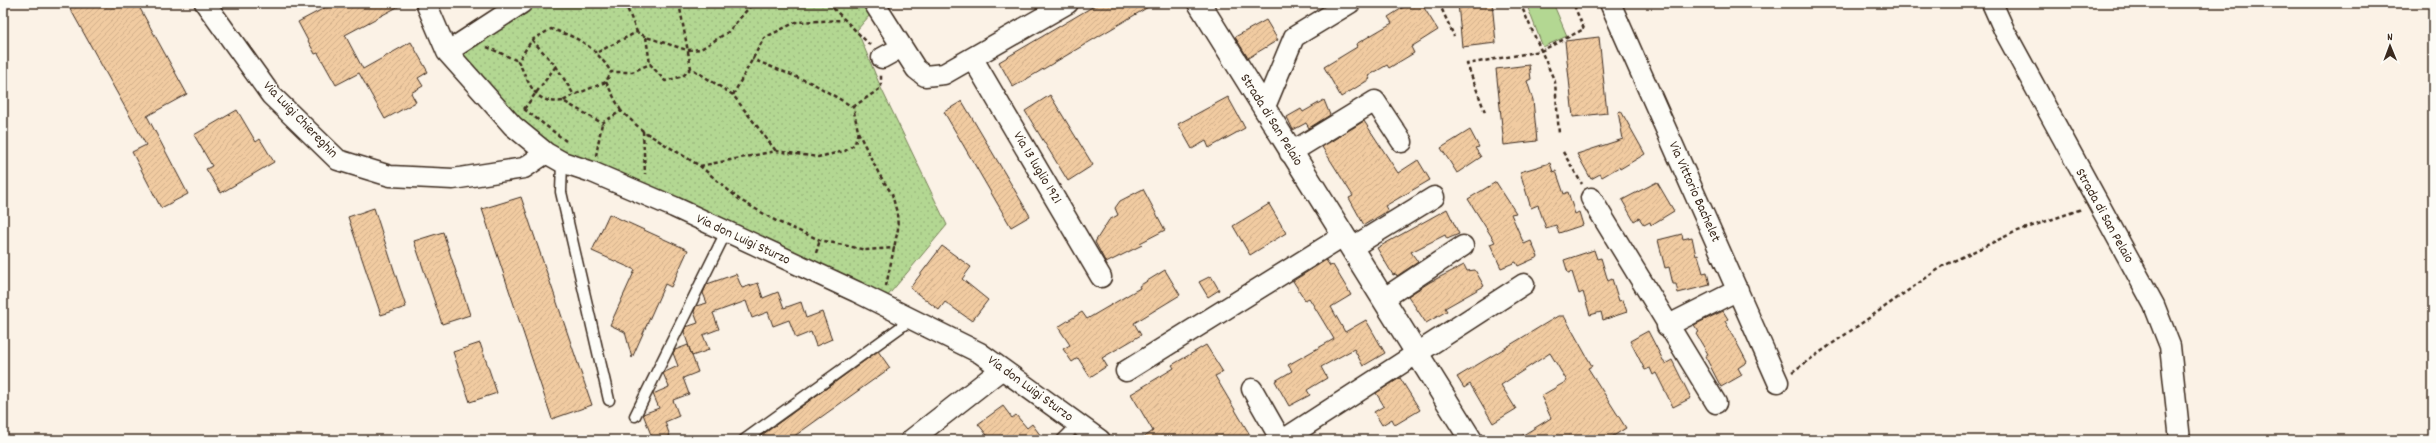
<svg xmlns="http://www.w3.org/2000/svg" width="2436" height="443" font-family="Dekko,sans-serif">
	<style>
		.grass { fill: #b3d792; stroke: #778058 }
		.park { fill: url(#park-dots); stroke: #778058 }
		.building { fill: url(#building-hatch); stroke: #3b2a1e }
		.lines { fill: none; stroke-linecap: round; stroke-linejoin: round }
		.service-casing { stroke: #3b2a1e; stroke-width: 13 }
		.minor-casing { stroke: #3b2a1e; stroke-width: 23 }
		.secondary-casing { stroke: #3b2a1e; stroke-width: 25 }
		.path { stroke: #3b2a1e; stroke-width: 2.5; stroke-dasharray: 4 3; stroke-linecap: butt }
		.service { stroke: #fdfcf7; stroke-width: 10 }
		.minor { stroke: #fdfcf7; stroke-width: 20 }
		.secondary { stroke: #fdfcf7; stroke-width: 22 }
		.labels { text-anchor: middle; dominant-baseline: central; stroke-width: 3; stroke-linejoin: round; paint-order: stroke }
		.street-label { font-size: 14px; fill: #3b2a1e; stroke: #fdfcf7 }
	</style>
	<defs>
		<pattern id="park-dots" width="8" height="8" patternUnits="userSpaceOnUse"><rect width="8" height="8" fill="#b3d792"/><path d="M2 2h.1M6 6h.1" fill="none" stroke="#9bb97d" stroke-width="1.8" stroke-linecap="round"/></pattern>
		<pattern id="building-hatch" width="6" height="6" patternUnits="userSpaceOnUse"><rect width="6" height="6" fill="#f1cba1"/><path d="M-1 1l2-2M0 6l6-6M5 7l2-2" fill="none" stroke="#d0ae8a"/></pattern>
	</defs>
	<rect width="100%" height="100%" fill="#fbf2e6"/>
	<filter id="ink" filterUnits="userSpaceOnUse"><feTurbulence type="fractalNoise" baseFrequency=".025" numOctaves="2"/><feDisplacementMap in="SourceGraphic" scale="8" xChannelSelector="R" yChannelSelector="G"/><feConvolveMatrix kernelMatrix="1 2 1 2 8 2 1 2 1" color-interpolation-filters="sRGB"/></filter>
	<g filter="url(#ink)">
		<path class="grass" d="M1526 3H1553L1567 36 1543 47Z"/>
		<path class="park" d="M522 3H874L876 8 857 30 881 88 947 225 881 304 562 162 447 52Z"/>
		<path class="building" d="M67 3H137L187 94 147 116 188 194 161 208 132 152 146 145Z
			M334 3H405L345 35 363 69 411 42 428 72 418 78 423 86 411 93 416 102 385 119 359 73 336 85 318 53 315 54 298 22Z
			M1099 3H1155L1013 87 999 62Z
			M1410 3H1421L1438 30 1411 47 1414 53 1389 68 1387 65 1368 76 1370 79 1341 97 1324 67 1357 47 1356 44 1392 23 1388 17Z
			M1458 3H1492L1496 43 1462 47Z
			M1266 20 1278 40 1248 58 1235 37Z
			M1599 37 1607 113 1573 117 1565 41Z
			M1529 65 1531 79 1527 81 1533 100 1537 141 1504 145 1496 69Z
			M1050 95 1093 165 1068 181 1025 111Z
			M1228 97 1245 128 1209 148 1206 141 1192 149 1178 124Z
			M1324 100 1330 115 1309 128 1306 123 1293 130 1287 117 1301 109 1303 112Z
			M962 101 1030 216 1011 227 944 112Z
			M237 110 256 142 260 139 274 162 221 193 206 169 212 166 194 135Z
			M1621 111 1645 154 1620 169 1619 167 1602 177 1600 174 1591 179 1577 154 1623 139 1618 112Z
			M1364 121 1398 173 1418 160 1430 180 1385 206 1388 211 1364 225 1349 198 1353 196 1322 147Z
			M1470 130 1479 147 1475 148 1481 157 1457 173 1441 148Z
			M1550 163 1553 172 1556 171 1564 194 1568 192 1575 214 1579 212 1583 225 1559 233 1556 225 1546 228 1538 205 1531 208 1520 172Z
			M1496 182 1516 213 1511 214 1524 244 1531 241 1538 257 1518 266 1516 262 1501 268 1490 244 1495 242 1468 199Z
			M1657 182 1674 211 1651 225 1650 222 1644 225 1639 218 1634 221 1622 200Z
			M1143 189 1165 230 1140 243 1142 245 1106 263 1095 242 1109 220 1118 215 1115 208 1120 201Z
			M521 197 592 405 552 419 482 209Z
			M1269 204 1286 233 1250 255 1233 226Z
			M374 208 406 307 381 315 348 217Z
			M1447 209 1459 234 1447 239 1445 235 1411 252 1418 262 1397 276 1396 274 1393 275 1377 248Z
			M609 214 688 250 671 287 665 284 632 358 625 332 610 325 635 270 592 251Z
			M443 232 470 315 442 324 414 241Z
			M1682 234 1683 239 1692 237 1696 256 1698 255 1703 273 1707 272 1710 285 1678 293 1676 284H1673L1669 267 1665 268 1658 240Z
			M942 246 971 267 962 279 988 300 972 321 945 302 939 310 910 288Z
			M1594 250 1597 259 1601 258 1608 281 1612 279 1619 301 1623 300 1627 312 1603 320 1601 312 1590 315 1583 292 1579 294 1572 272 1568 273 1564 260Z
			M1326 260 1330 266 1333 265 1351 295 1331 307 1345 332 1366 320 1385 353 1363 366 1354 349 1321 367 1327 378 1307 390 1310 395 1289 406 1275 381 1292 371 1288 365 1334 339 1309 298 1305 300 1293 281Z
			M1464 265 1467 271 1475 270 1484 286 1445 308 1447 311 1426 323 1408 296 1430 282Z
			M1165 270 1180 295 1134 323 1141 335 1102 358 1107 366 1090 377 1078 358 1072 362 1063 349 1070 345 1058 327 1082 312 1087 319 1140 288 1139 286Z
			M736 274 742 288 758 283 763 298 778 292 784 308 801 302 806 318 822 312 832 339 816 346 811 332 796 338 789 320 773 326 768 312 752 318 746 301 713 313 719 329 703 335 709 350 692 356 684 332 686 327 698 323 694 312 696 306 707 303 703 293 707 284Z
			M1211 276 1219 290 1208 297 1199 282Z
			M1723 311 1728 319 1725 321 1747 362 1738 368 1742 375 1721 387 1705 356 1708 354 1696 334 1699 332 1694 325Z
			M1558 316H1564L1592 366 1588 368 1626 428 1607 440H1515L1551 418 1541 396 1567 381 1550 353 1501 385 1516 409 1493 423 1470 384 1464 388 1457 377Z
			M1648 331 1665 364 1672 360 1691 398 1673 407 1656 373 1653 375 1650 368 1645 370 1630 341Z
			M480 343 497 393 470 402 453 352Z
			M688 345 698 372 683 378 689 394 673 400 679 416 665 422 670 436 653 440 643 414 659 408 653 394 669 387 663 373 678 366 673 353 675 350Z
			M1206 345 1223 372 1215 376 1250 435 1243 440H1140L1153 431 1131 394 1174 368 1172 365Z
			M878 351 890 368 789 440H755Z
			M1400 378 1420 410 1395 425 1392 419 1382 425 1374 412 1384 406 1376 393Z
			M1003 406 1012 418 1016 415 1027 428 1032 424 1044 440H991L978 424Z"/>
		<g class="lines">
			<g class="service-casing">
				<path id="service" d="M562 162 561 192 609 400
					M635 416 726 232
					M744 440 912 319
					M1062 440 1078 424"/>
			</g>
			<g class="minor-casing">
				<path id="minor" d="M205 3 271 95 338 160 390 176 453 179 524 168 546 153
					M426 3 447 52 513 126 546 153 562 162 592 172 674 207 857 292 980 353 1100 440
					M874 3 902 47
					M1610 3 1778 382
					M1992 3 2005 32 2154 305 2170 346 2180 440
					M447 52 522 3
					M882 58 902 47 916 69 925 76 944 74 1068 3
					M973 59 1101 277
					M1264 109 1294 37 1350 3
					M1290 153 1375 101 1402 142
					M1591 198 1716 403
					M1351 248 1434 197
					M1383 299 1463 246
					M1667 326 1738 290
					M1126 371 1343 236
					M1252 389 1281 440
					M911 440 1002 369
					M1283 440 1524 284"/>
			</g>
			<g class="secondary-casing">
				<path id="secondary" d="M1199 3 1471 440"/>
			</g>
			<path class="path" d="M625 3 637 32
				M679 3 691 68 733 95 776 151
				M828 3 870 45
				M1439 3 1454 36
				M1520 3 1555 82 1559 134
				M646 37 650 64
				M532 40 556 66 574 95
				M487 47 518 61
				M598 52 637 32 646 37 687 50 701 49 728 32 753 3
				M691 68 683 76 665 81 650 64 632 72H611L606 82 574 95 563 101 602 123 621 111 643 131 700 166 740 200 778 222 820 240 866 250 895 248
				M606 82 621 111
				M733 95 764 38 796 22 843 20
				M563 101C533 105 530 83 518 61L532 40 551 29C580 38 594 46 611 72
				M853 107 881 88V75
				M524 109 566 141
				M524 109 556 66
				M1485 112 1467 64 1541 51 1584 29 1573 3
				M643 131 645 174
				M858 132 879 174 892 194 897 213 898 229 886 286
				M1563 152 1582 184
				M596 156 602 123
				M700 166 776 151 818 157 845 151 855 144 858 131 853 107 814 84 752 59
				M816 253 820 240
				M1792 372 1943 266 2015 232 2082 209"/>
			<use href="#service" class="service"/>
			<use href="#minor" class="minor"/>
			<use href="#secondary" class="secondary"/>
		</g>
	</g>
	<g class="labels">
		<g class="street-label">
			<text transform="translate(300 120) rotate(46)">Via Luigi Chiereghin</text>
			<text transform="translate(1271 120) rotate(58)">Strada di San Pelaio</text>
			<text transform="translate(1037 168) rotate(59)">Via 13 luglio 1921</text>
			<text transform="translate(1694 192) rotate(66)">Via Vittorio Bachelet</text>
			<text transform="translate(2104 216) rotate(61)">Strada di San Pelaio</text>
			<text transform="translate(743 240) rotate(25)">Via don Luigi Sturzo</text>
			<text transform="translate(1030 389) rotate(36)">Via don Luigi Sturzo</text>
		</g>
	</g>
	<rect width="2436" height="443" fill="none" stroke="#fdfcf7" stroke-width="16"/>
	<rect x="8" y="8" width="2420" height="427" fill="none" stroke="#3b2a1e" stroke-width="1.5" filter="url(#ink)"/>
	<g transform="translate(2390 46) rotate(359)" stroke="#fdfcf7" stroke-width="3" paint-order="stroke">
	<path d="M0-3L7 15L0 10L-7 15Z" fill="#3b2a1e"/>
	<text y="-6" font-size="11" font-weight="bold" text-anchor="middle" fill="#3b2a1e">N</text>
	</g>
</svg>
